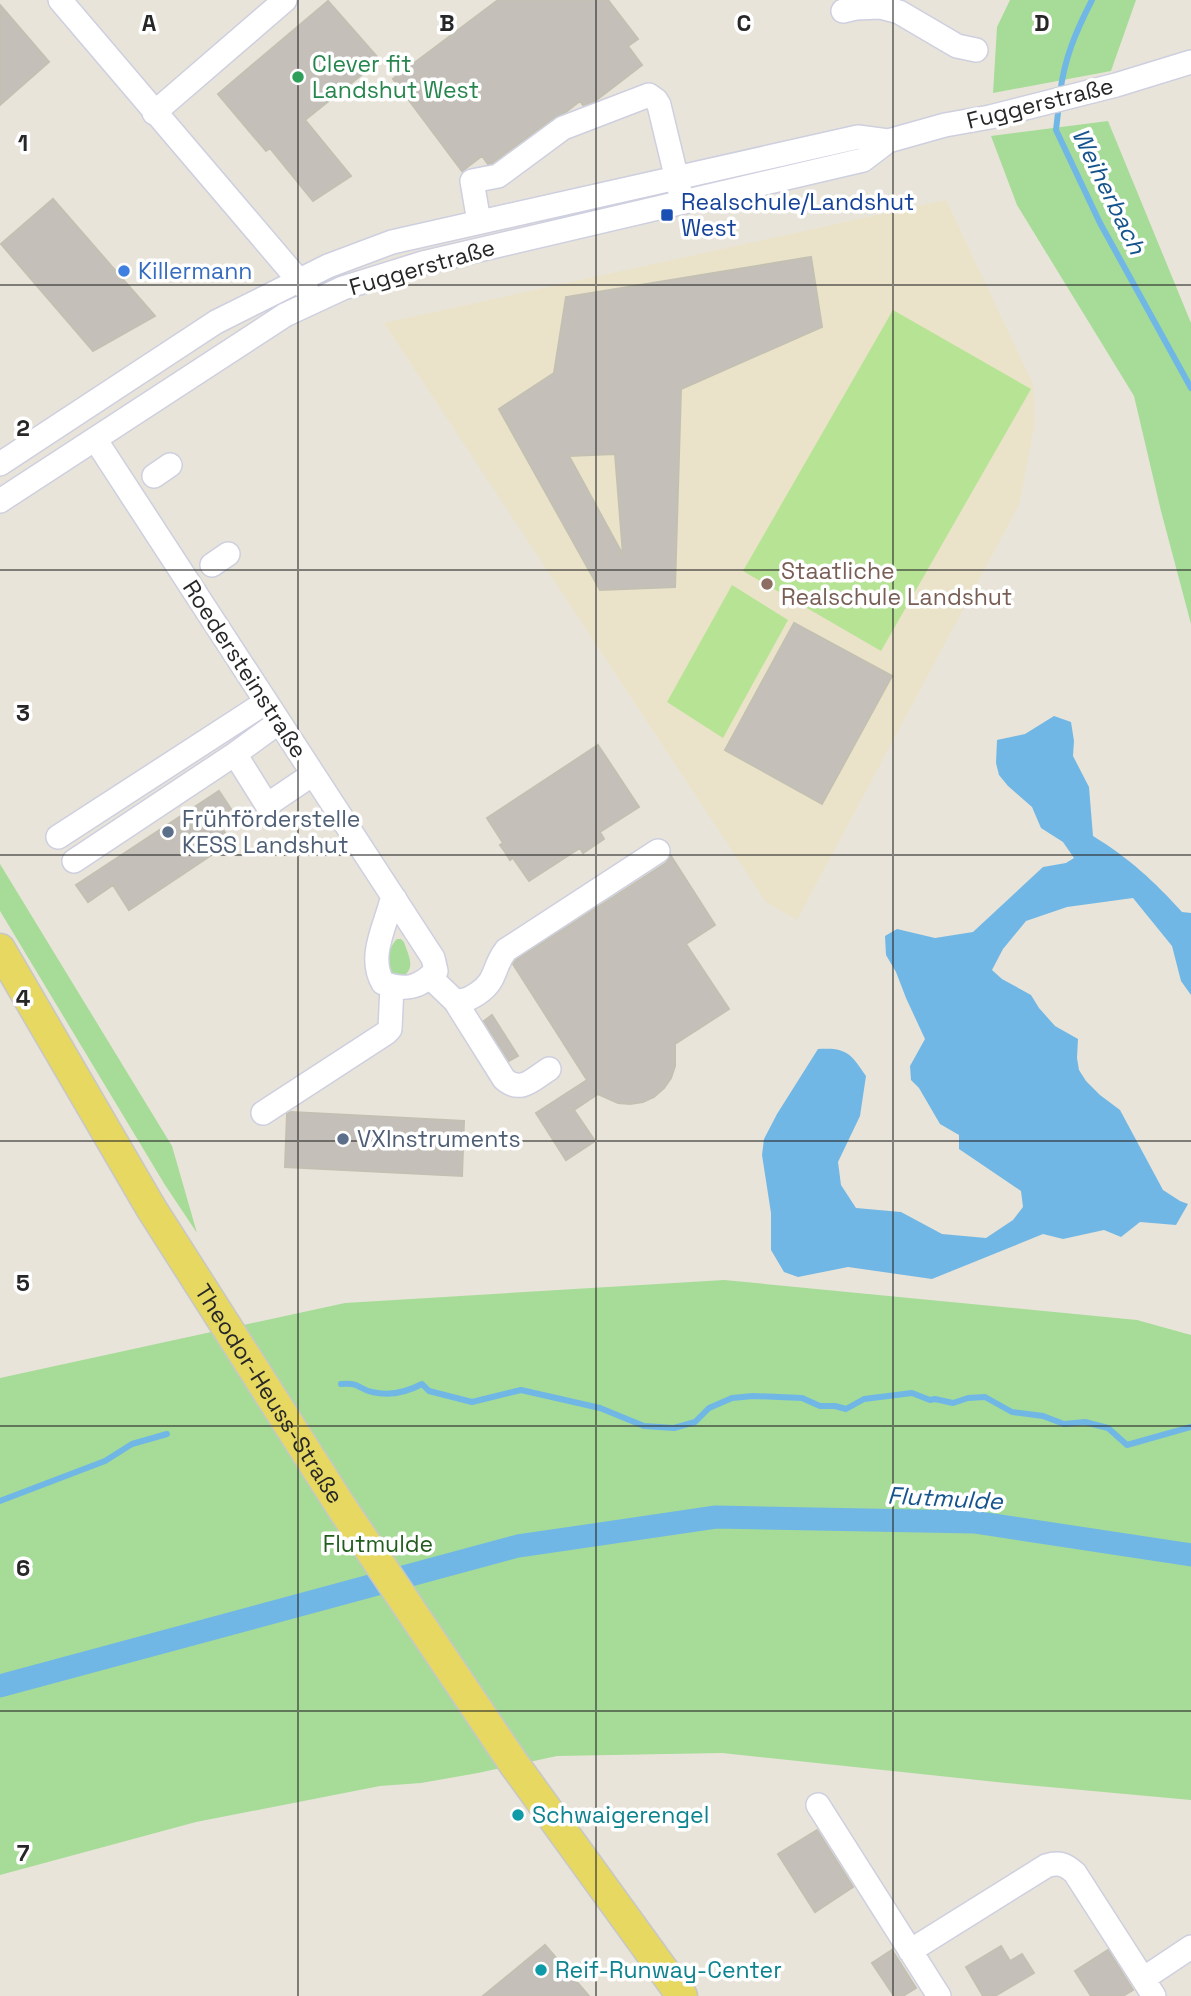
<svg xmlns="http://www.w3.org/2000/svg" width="1191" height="1996" font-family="'Space Grotesk',sans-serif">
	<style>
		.education { fill: #eae3c9 }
		.green { fill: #a6dc98 }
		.pitch { fill: #b7e394 }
		.water { fill: #71b7e5 }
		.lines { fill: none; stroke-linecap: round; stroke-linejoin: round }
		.stream { stroke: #71b7e5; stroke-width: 6 }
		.canal { stroke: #71b7e5; stroke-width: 23 }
		.building { fill: #c4c0b9; stroke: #c3c0b3; stroke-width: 2; fill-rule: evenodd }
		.minor-casing { stroke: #cecfdf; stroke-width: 26 }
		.major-casing { stroke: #c7c7c7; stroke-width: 33 }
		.minor { stroke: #fff; stroke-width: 23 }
		.major { stroke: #e6d860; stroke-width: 30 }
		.grid { fill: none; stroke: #272727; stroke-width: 2; stroke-opacity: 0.55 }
		.leisure-dot { fill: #2e9e5b; stroke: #fff; stroke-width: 2.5 }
		.transit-dot { fill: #1a4fb4; stroke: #fff; stroke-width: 2.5 }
		.shop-dot { fill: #3f7fe0; stroke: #fff; stroke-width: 2.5 }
		.education-dot { fill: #8d6e63; stroke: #fff; stroke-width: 2.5 }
		.service-dot { fill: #5c6f8a; stroke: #fff; stroke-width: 2.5 }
		.culture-dot { fill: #0f9aa8; stroke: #fff; stroke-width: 2.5 }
		.labels { text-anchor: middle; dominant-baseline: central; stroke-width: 7; stroke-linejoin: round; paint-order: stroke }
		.leisure-label { font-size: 23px; fill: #27864d; stroke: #fff; text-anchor: start }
		.street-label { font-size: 23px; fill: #272727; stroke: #fff }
		.transit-label { font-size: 23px; fill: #164399; stroke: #fff; text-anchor: start }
		.shop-label { font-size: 23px; fill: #366cbe; stroke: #fff; text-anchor: start }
		.education-label { font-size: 23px; fill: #785e54; stroke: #fff; text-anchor: start }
		.service-label { font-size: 23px; fill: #4e5e75; stroke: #fff; text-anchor: start }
		.park-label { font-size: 23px; fill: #225d1d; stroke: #fff }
		.culture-label { font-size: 23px; fill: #0d838f; stroke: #fff; text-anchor: start }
		.water-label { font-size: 24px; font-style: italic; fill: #15548c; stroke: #fff }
		.grid-label { font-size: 23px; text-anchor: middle; font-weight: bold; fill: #272727; stroke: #fff; stroke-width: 7; stroke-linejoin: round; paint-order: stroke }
	</style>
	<rect width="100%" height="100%" fill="#e9e4d9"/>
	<path class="education" d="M946 200 1033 384 1035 422 1019 505 797 920 766 902 384 323Z"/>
	<path class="green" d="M1010 0H1136L1111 71 993 93 997 27Z
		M1108 121 1191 323V624L1161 511 1134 396 1017 205 991 136Z
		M0 864 172 1146 197 1233 165 1185 0 911Z
		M397 939H401L404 942C408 955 416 966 404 976L393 974C386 965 388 947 397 939Z
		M724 1280 1137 1320 1191 1335V1800L1006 1783 722 1753 557 1756 478 1773 421 1783 380 1786 196 1822 0 1875V1378L345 1303Z"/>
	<path class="pitch" d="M893 310 1031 389 881 651 743 571Z
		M732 585 788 620 723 738 667 702Z"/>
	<path class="water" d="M1054 716 1071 722 1074 741 1073 756 1089 787 1093 836C1129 858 1154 881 1182 912L1191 913V995L1181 981 1172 946 1133 898 1067 907 1026 921 1003 949 992 970 1002 979 1031 995 1039 1008 1055 1026 1078 1039 1077 1058 1079 1070 1086 1081 1100 1095 1120 1110 1163 1190 1180 1201 1188 1204 1176 1225 1140 1222 1121 1237 1104 1230 1063 1239 1043 1234 932 1279 848 1267 798 1277 784 1272 771 1250V1213L762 1155 764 1139 777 1114 818 1049C847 1047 851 1054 866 1076L860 1116 838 1162 841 1185 856 1208 901 1212 942 1234 986 1238 1013 1220 1023 1207 1021 1191 959 1149V1135L940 1124 919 1088 911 1080 910 1066 925 1039 906 998 896 972 886 955 885 936 897 929 935 938 973 932 1043 867 1066 863 1074 858 1063 842 1041 828 1032 807 1008 786 999 775 996 763 997 740 1025 734Z"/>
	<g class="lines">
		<path class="stream" d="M1060 94C1064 59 1076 31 1092 0
			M1059 104 1056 130 1100 223 1191 388
			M341 1384C360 1382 358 1389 372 1392 389 1396 407 1392 422 1384L429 1391 472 1402 521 1390 600 1408 644 1426 674 1428 695 1422 709 1408 732 1398 753 1396 802 1398 820 1406H835L846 1409 864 1399 912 1393 930 1400 935 1399 953 1403 968 1398 985 1397 1012 1412 1043 1416 1064 1424 1085 1422 1108 1428 1127 1445 1191 1427
			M0 1501 105 1461 132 1444 167 1434"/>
		<path class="canal" d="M0 1686 518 1546 716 1517 974 1522 1191 1555"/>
	</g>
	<path class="building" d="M498 0H608L638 39 628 46 642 65 595 101 583 105 580 101 566 112 555 117 492 163 488 164 482 156 462 171 393 79Z
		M328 1 380 60 305 120 351 176 313 201 270 148 266 151 218 94Z
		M0 5 49 62 0 105Z
		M53 199 155 316 93 351 1 244Z
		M811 257 822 327 681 389 675 587 600 590 499 409 554 373 566 297ZM615 454 623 555 569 456Z
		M794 623 892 676 822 804 725 750Z
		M598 745 639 807 600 832 604 839 583 853 580 848 529 881 513 858 510 860 505 852 500 845 503 843 487 818Z
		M219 791 231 809 216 819 231 842 129 910 113 885 88 902 76 885Z
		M671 856 715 925 686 944 729 1009 675 1044V1066L671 1078 664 1088 654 1097 643 1102 630 1104 618 1103 598 1094 574 1110 595 1141 566 1160 536 1113 587 1080 513 964 516 960 666 863Z
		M492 1015 518 1056 509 1061 484 1021Z
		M291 1112 464 1121 462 1176 285 1167 287 1114Z
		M817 1830 853 1887 815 1912 778 1854Z
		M545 1945 589 1996H483Z
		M1001 1946 1010 1961 1022 1954 1034 1973 995 1996H983L966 1967Z
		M892 1950 916 1988 903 1996H894L872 1963Z
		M1108 1950 1133 1990 1123 1996H1091L1075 1971Z"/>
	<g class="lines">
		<g class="minor-casing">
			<path id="minor" d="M60 0 307 290
				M843 11 856 8 880 7 899 12 957 46 976 50
				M154 113 285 0
				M479 222 472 181 498 176 563 128 649 95 656 100 659 105 680 192
				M95 439 433 958 436 971C419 988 406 991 383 983 368 958 384 929 391 903L395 899
				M0 464 216 322 328 266 392 242 858 137 888 141
				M154 476 170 465
				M0 501 285 315 343 288 423 263 863 160 888 141 945 125 990 117 1116 85 1191 62
				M212 565 228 554
				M235 754 267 805 313 774
				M58 837 266 702
				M74 861 235 754 279 722
				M430 977 455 1001C465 1001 469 999 477 994 498 980 492 968 506 950L658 851
				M455 1001 504 1079C521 1094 533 1079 549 1069
				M263 1113 386 1033 390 1029 392 986
				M818 1805 939 1996
				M910 1951 1046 1866C1059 1862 1065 1864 1075 1873L1154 1996
				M1143 1979 1191 1947"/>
		</g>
		<g class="major-casing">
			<g id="major">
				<path id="s1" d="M0 949 151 1208 342 1508 514 1764 682 1996"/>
			</g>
		</g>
		<use href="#minor" class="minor"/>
		<use href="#major" class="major"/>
	</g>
	<path class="grid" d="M298 0V1996M596 0V1996M893 0V1996M0 285H1191M0 570H1191M0 855H1191M0 1141H1191M0 1426H1191M0 1711H1191"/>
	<circle class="leisure-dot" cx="298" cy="77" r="7"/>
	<rect class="transit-dot" x="660" y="208" width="14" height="14" rx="3.5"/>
	<circle class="shop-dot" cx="124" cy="271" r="7"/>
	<circle class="education-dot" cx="767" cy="584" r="7"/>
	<g class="service-dot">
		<circle cx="168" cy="832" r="7"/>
		<circle cx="343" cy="1139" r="7"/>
	</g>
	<g class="culture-dot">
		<circle cx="518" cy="1815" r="7"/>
		<circle cx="541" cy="1970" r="7"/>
	</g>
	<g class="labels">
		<g class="leisure-label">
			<text x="312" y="64">Clever fit<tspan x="312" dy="26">Landshut West</tspan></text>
		</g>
		<g class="street-label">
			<text transform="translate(1040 103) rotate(-14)">Fuggerstraße</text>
			<text transform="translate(422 267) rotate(-16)">Fuggerstraße</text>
			<text transform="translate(245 669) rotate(57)">Roedersteinstraße</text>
			<text stroke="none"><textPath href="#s1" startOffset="520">Theodor-Heuss-Straße</textPath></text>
		</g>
		<g class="transit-label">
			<text x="681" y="202">Realschule/Landshut<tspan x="681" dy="26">West</tspan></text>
		</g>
		<g class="shop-label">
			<text x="138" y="271">Killermann</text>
		</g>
		<g class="education-label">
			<text x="781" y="571">Staatliche<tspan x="781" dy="26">Realschule Landshut</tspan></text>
		</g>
		<g class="service-label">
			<text x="182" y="819">Frühförderstelle<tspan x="182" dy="26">KESS Landshut</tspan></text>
			<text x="357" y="1139">VXInstruments</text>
		</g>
		<g class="park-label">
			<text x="378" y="1544">Flutmulde</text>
		</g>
		<g class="culture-label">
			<text x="532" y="1815">Schwaigerengel</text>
			<text x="555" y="1970">Reif-Runway-Center</text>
		</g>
		<g class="water-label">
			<text transform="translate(1109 191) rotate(64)">Weiherbach</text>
			<text transform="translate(945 1498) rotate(3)">Flutmulde</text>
		</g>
	</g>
	<g class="grid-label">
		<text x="149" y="31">A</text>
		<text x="447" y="31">B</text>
		<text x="744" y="31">C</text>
		<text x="1042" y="31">D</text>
		<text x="23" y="151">1</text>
		<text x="23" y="436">2</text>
		<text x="23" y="721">3</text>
		<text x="23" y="1006">4</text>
		<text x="23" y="1291">5</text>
		<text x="23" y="1576">6</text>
		<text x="23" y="1861">7</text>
	</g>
</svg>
